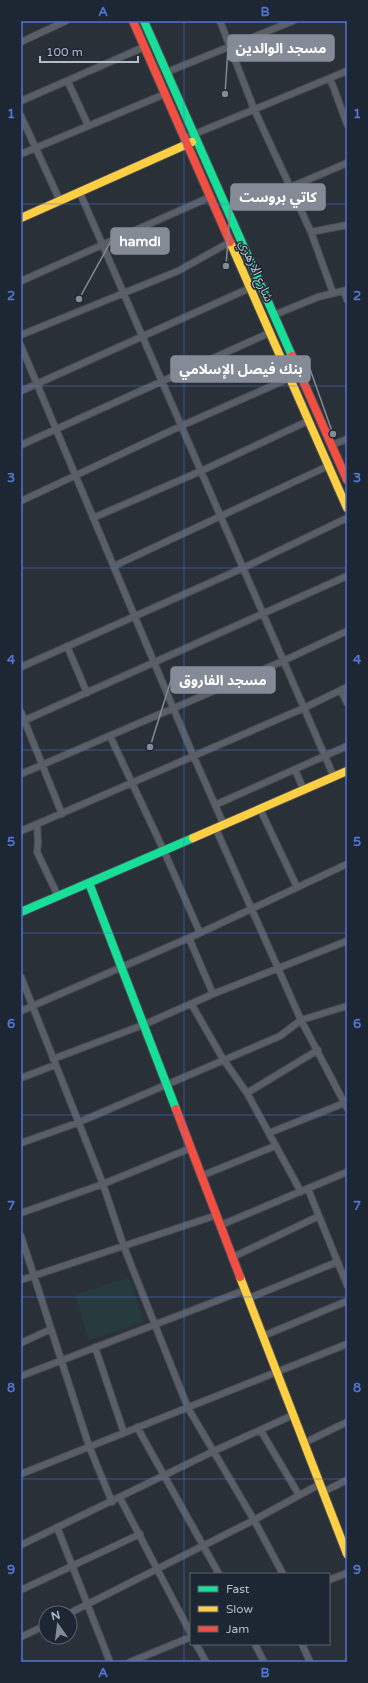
<svg xmlns="http://www.w3.org/2000/svg" width="368" height="1683" font-family="'Varela Round','Noto Sans Arabic',sans-serif">
	<style>
		.green { fill: #273a3e }
		.lines { fill: none; stroke-linecap: round; stroke-linejoin: round }
		.street-casing { stroke: #484c53; stroke-width: 8 }
		.fast-casing { stroke: #484c53; stroke-width: 10 }
		.slow-casing { stroke: #484c53; stroke-width: 10 }
		.jam-casing { stroke: #484c53; stroke-width: 10 }
		.street { stroke: #5a5e66; stroke-width: 6 }
		.fast { stroke: #16e098; stroke-width: 8 }
		.slow { stroke: #ffcf43; stroke-width: 8 }
		.jam { stroke: #f24e42; stroke-width: 8 }
		.grid { fill: none; stroke: #5274d3; stroke-width: 1; stroke-opacity: 0.55 }
		.labels { text-anchor: middle; dominant-baseline: central; stroke-width: 3; stroke-linejoin: round; paint-order: stroke }
		.street-label { font-size: 13px; fill: #b4bcc9; stroke: #1d2633 }
		.leader { fill: none; stroke: #848b96; stroke-width: 1.5 }
		.callout-dot { fill: #848b96; stroke: #1d2633; stroke-width: 1.5 }
		.callout { fill: #848b96; stroke: #848b96; stroke-width: 1.5 }
		.callout-label { font-size: 14px; text-anchor: middle; font-weight: bold; fill: #fff }
		.neatline { fill: none; stroke: #5274d3; stroke-width: 1.5 }
		.grid-label { font-size: 13px; text-anchor: middle; font-weight: bold; fill: #5274d3 }
	</style>
	<rect width="100%" height="100%" fill="#2a3038"/>
	<path class="green" d="M129 1277 144 1322 89 1340 75 1295Z"/>
	<g class="lines">
		<g class="street-casing">
			<path id="street" d="M220 21 254 109 311 232 333 293
				M21 42 66 21
				M167 72 293 21
				M330 78 347 124
				M68 82 88 125
				M21 101 144 47
				M21 116 60 201
				M185 138 347 71
				M21 154 165 94
				M291 187 347 163
				M80 193 334 777
				M311 232 347 225
				M21 281 210 197
				M344 291 347 300
				M274 315 318 297 347 290
				M21 335 178 271 230 242
				M21 346 193 755 224 825
				M21 391 250 288
				M21 445 269 333
				M332 445 347 439
				M21 501 181 426 290 378
				M93 518 201 471 308 421
				M114 566 328 466
				M67 646 87 693
				M21 667 243 568 347 518
				M341 690 347 703
				M21 712 62 814
				M21 722 347 576
				M110 736 164 851 200 933
				M295 769 304 791
				M21 774 283 661 347 631
				M215 805 347 746
				M260 809 297 887
				M37 824 38 842 37 852 58 896
				M216 829 301 1020 347 1108
				M21 831 304 708 347 687
				M189 938 213 994
				M21 977 103 1184 124 1247 188 1408 254 1520 283 1574
				M192 1005 223 1059 247 1093 301 1192
				M21 1011 200 933 347 864
				M53 1059 143 1025 213 994 347 941
				M21 1078 55 1065
				M247 1093 318 1050
				M269 1133 347 1102
				M21 1143 77 1123 280 1036 301 1020 347 1006
				M201 1176 275 1146
				M308 1189 347 1285
				M21 1213 103 1184 191 1148
				M221 1225 347 1172
				M21 1236 89 1446 112 1502
				M233 1257 319 1216
				M21 1280 217 1215
				M249 1298 337 1262
				M263 1336 347 1301
				M21 1343 51 1329
				M95 1347 124 1433
				M21 1376 245 1290
				M137 1427 219 1574
				M261 1431 299 1495
				M304 1443 347 1422
				M21 1474 347 1344
				M323 1492 347 1480
				M120 1498 191 1634
				M57 1527 110 1662
				M21 1545 214 1451 293 1415
				M329 1580 347 1573
				M21 1590 140 1534
				M70 1613 254 1520 320 1484
				M21 1637 46 1625
				M196 1644 206 1662
				M255 1644 264 1662
				M302 1644 310 1662
				M130 1662 191 1637"/>
		</g>
		<g class="fast-casing">
			<path id="fast" d="M144 21 292 356
				M89 883 176 1109
				M21 912 193 838"/>
		</g>
		<g class="slow-casing">
			<path id="slow" d="M21 218 192 142
				M230 242 347 508
				M193 838 347 771
				M240 1277 347 1554"/>
		</g>
		<g class="jam-casing">
			<path id="jam" d="M133 21 230 242
				M292 356 347 480
				M176 1109 240 1277"/>
		</g>
		<use href="#street" class="street"/>
		<use href="#fast" class="fast"/>
		<use href="#slow" class="slow"/>
		<use href="#jam" class="jam"/>
	</g>
	<path class="grid" d="M184 21V1662M21 204H347M21 386H347M21 568H347M21 750H347M21 933H347M21 1115H347M21 1297H347M21 1479H347"/>
	<g class="labels">
		<g class="street-label">
			<text transform="translate(256 271) rotate(66)">شارع الازهري</text>
		</g>
	</g>
	<path class="leader" d="M225 94L228 48M226 266L231 197M79 299L111 241M333 434L310 369M150 747L171 680"/>
	<g class="callout-dot">
		<circle cx="225" cy="94" r="4"/>
		<circle cx="226" cy="266" r="4"/>
		<circle cx="79" cy="299" r="4"/>
		<circle cx="333" cy="434" r="4"/>
		<circle cx="150" cy="747" r="4"/>
	</g>
	<g class="callout">
		<rect x="228" y="35" width="106" height="26" rx="4"/>
		<rect x="231" y="184" width="94" height="26" rx="4"/>
		<rect x="111" y="228" width="58" height="26" rx="4"/>
		<rect x="171" y="356" width="139" height="26" rx="4"/>
		<rect x="171" y="667" width="104" height="26" rx="4"/>
	</g>
	<g class="callout-label">
		<text x="281" y="53">مسجد الوالدين</text>
		<text x="278" y="202">كاتي بروست</text>
		<text x="140" y="246">hamdi</text>
		<text x="241" y="374">بنك فيصل الإسلامي</text>
		<text x="223" y="685">مسجد الفاروق</text>
	</g>
	<rect width="368" height="1683" fill="none" stroke="#1d2633" stroke-width="44"/>
	<rect x="190" y="1573" width="140" height="72" fill="#1d2633" stroke="#59626f"/>
	<rect x="198" y="1586" width="20" height="6" fill="#16e098" stroke="#59626f"/>
	<text x="226" y="1593" font-size="12" fill="#b4bcc9">Fast</text>
	<rect x="198" y="1606" width="20" height="6" fill="#ffcf43" stroke="#59626f"/>
	<text x="226" y="1613" font-size="12" fill="#b4bcc9">Slow</text>
	<rect x="198" y="1626" width="20" height="6" fill="#f24e42" stroke="#59626f"/>
	<text x="226" y="1633" font-size="12" fill="#b4bcc9">Jam</text>
	<g transform="translate(58 1625) rotate(346)"><circle r="19" fill="#1d2633" stroke="#59626f"/>
	<path d="M0-3L7 15L0 10L-7 15Z" fill="#848b96"/>
	<text y="-6" font-size="11" font-weight="bold" text-anchor="middle" fill="#b4bcc9">N</text>
	</g>
	<path d="M40 56v6h98v-6" fill="none" stroke="#b4bcc9" stroke-width="2"/>
	<text x="46" y="56" font-size="12" fill="#b4bcc9" stroke="#1d2633" stroke-width="3" paint-order="stroke">100 m</text>
	<rect x="22" y="22" width="324" height="1639" class="neatline"/>
	<g class="grid-label">
		<text x="103" y="16">A</text>
		<text x="265" y="16">B</text>
		<text x="11" y="118">1</text>
		<text x="357" y="118">1</text>
		<text x="11" y="300">2</text>
		<text x="357" y="300">2</text>
		<text x="11" y="482">3</text>
		<text x="357" y="482">3</text>
		<text x="11" y="664">4</text>
		<text x="357" y="664">4</text>
		<text x="11" y="846">5</text>
		<text x="357" y="846">5</text>
		<text x="11" y="1028">6</text>
		<text x="357" y="1028">6</text>
		<text x="11" y="1210">7</text>
		<text x="357" y="1210">7</text>
		<text x="11" y="1392">8</text>
		<text x="357" y="1392">8</text>
		<text x="11" y="1574">9</text>
		<text x="357" y="1574">9</text>
		<text x="103" y="1677">A</text>
		<text x="265" y="1677">B</text>
	</g>
</svg>
